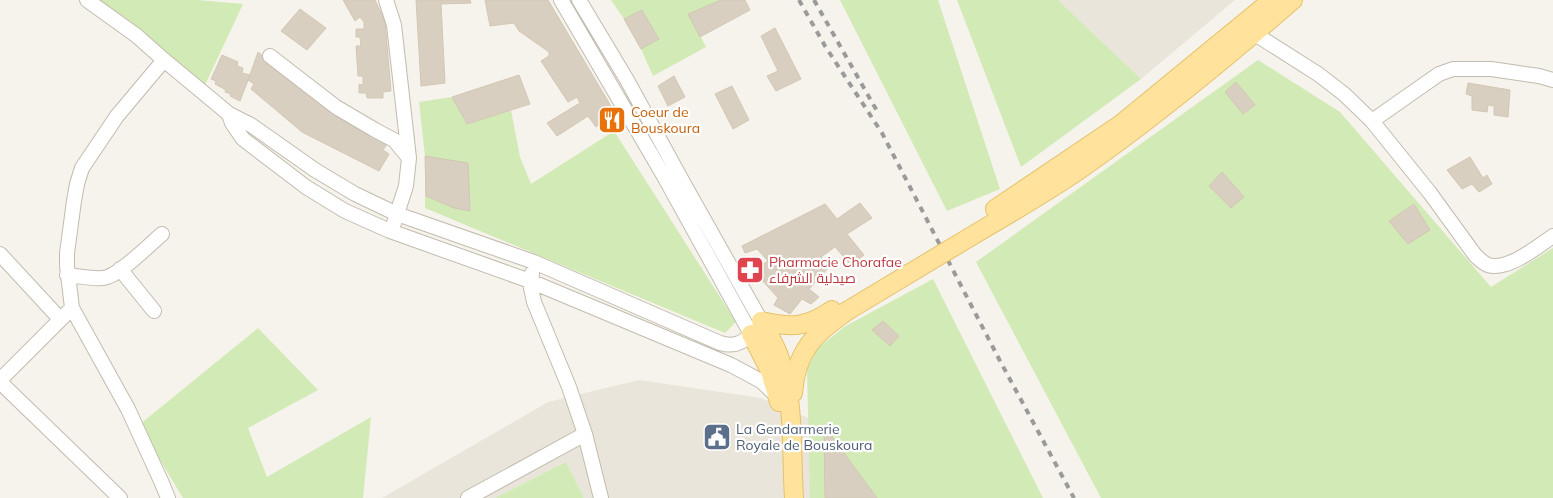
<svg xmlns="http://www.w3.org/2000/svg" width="1553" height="498" font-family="Mulish,Cairo,sans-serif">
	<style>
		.residential { fill: #eae5da }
		.green { fill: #d2eab5 }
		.building { fill: #d8cfc1; stroke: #d3c7b4 }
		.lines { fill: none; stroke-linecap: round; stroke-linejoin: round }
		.minor-casing { stroke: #c2bbae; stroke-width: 16 }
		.major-casing { stroke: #e6c16a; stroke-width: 20 }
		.minor { stroke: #fff; stroke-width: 14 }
		.major { stroke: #ffe39c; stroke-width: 18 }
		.rail { stroke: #9a9a9a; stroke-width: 4; stroke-dasharray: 6 6; stroke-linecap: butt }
		.major-bridge-casing { stroke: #e6c16a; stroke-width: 20; stroke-linecap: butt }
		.major-bridge { stroke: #ffe39c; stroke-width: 18 }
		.labels { text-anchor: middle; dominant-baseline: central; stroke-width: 4.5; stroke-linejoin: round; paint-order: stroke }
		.food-label { font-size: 14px; fill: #c56008; stroke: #fff; text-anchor: start }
		.health-label { font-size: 14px; fill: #be3a42; stroke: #fff; text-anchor: start }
		.service-label { font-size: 14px; fill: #4e5e75; stroke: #fff; text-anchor: start }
	</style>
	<rect width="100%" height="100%" fill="#f6f3ec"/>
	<path class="residential" d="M1058 0H1235L1141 79Z
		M639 380 761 398 849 435 898 498H584L566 462 495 498H382L548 402Z"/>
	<path class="green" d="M92 0H197L243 4 205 85Z
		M611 0H721L689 14 706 47 653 76 641 49 659 38 642 10 624 19Z
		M840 0H938L1000 189 947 211Z
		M957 0H1058L1141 79 1021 167Z
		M1258 60 1340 112 1491 287 1553 248V498H1101L976 262Z
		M452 97 467 124 511 110 520 157 531 184 614 131 736 322 725 333 425 208V156L419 102Z
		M933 279 1043 498H810L807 369 817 349 844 327Z
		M258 328 318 390 248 428 267 477 371 417 363 498H183L139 425Z
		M566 462 584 498H495Z"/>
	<path class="building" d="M343 0H375L385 21 391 91 383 92V98H367L366 93H359V84L363 85V76H358L356 46H361L360 37H356V29H364V22L360 17 355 21Z
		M416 0H470L471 3 441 4 445 83 421 86Z
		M485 0H548L615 113 596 127 588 116 557 136 547 123 580 103 577 97 568 102 541 61 549 56V52L519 31 514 23 490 26Z
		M721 0H745L750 10 700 37 688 14Z
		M300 9 326 28 307 50 281 31Z
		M642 10 659 39 641 49 624 19Z
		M775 28 801 79 776 91 767 76 778 71 761 36Z
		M258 52 280 71 387 144 383 150 389 154 379 171 302 132 251 89 254 84 248 80Z
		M222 55 238 62 237 66 243 68 242 73 250 75 240 101 230 96 231 94 225 92 226 90 215 84 216 81 211 79Z
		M519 75 530 104 467 124 452 97Z
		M674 76 685 97 668 106 658 86Z
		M1236 82 1255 105 1243 114 1225 92Z
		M1468 83 1510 90 1508 117 1494 115V106L1488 105 1487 112 1472 110V96L1466 94Z
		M732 86 749 120 733 129 715 94Z
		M425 156 468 163 470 211 454 208 426 196Z
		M1470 157 1483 178 1487 175 1492 184 1479 192 1472 184 1462 189 1447 170Z
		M1222 172 1244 197 1231 208 1209 186Z
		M860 203 872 218 847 234 864 255 851 265 835 247 821 257 830 266 809 289 819 297 811 304 802 299 790 314 774 305 778 298 753 270 768 261 757 249 745 253 742 246 825 204 837 219Z
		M1414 204 1430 230 1408 244 1389 221Z
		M883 321 899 336 890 346 872 330Z
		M824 426 877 498H825Z"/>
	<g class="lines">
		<g class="minor-casing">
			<path id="minor" d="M87 0 137 36 164 60 229 114 251 125 315 170 355 194 397 214 534 262 720 343C733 347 742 344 751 334L665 178 561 0
				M386 0 394 25 409 158 406 186 394 223
				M579 0 627 80 684 184 761 321
				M1247 29 1318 74 1344 94 1372 121 1430 193 1475 255C1479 259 1483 263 1488 265 1508 271 1537 247 1553 236
				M270 56 336 107 375 130 394 140 409 158
				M164 60 117 116 82 168 77 184 74 201 67 253V266L72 308 128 409 161 481 168 498
				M229 114 232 123 243 139 306 187 345 211 390 231 530 281 731 365 761 381 778 397
				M1372 121 1439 74 1453 69H1491L1539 76 1553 80
				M0 254 60 319
				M120 269 154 311
				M532 273 531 288 534 302 569 387 585 434 601 498
				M67 275C79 276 91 279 103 278 118 277 150 244 162 234
				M0 380 72 308
				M0 382 120 498
				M468 498 585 434"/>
		</g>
		<g class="major-casing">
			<path id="major" d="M995 209 1121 124 1272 0
				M970 237C1007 215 1044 194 1079 170 1154 118 1224 60 1293 0
				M761 321C768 333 776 346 780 359 795 402 791 454 794 498
				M761 321C791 328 806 328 832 310
				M751 334 770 371 779 402
				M793 393C796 351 814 334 847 311"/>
		</g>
		<use href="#minor" class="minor"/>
		<use href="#major" class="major"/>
		<path class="rail" d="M799 0 825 46 882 133 999 359 1074 498
			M814 0 877 111"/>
		<g class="major-bridge-casing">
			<path id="major-bridge" d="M847 311 970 237"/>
		</g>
		<use href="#major-bridge" class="major-bridge"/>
	</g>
	<defs>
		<g id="restaurant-square" transform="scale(1.4375)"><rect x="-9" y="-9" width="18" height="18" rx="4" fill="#e8710a" stroke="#fff"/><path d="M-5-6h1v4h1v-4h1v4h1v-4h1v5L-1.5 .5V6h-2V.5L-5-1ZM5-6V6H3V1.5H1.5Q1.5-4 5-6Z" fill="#fff"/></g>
		<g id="pharmacy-square" transform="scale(1.4375)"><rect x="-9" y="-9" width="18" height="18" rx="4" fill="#e0444e" stroke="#fff"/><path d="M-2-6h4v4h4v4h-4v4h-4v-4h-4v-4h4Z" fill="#fff"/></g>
		<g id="civic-square" transform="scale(1.4375)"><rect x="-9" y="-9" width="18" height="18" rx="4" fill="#5c6f8a" stroke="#fff"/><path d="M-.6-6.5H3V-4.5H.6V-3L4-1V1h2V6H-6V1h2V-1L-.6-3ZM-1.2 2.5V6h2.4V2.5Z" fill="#fff"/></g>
	</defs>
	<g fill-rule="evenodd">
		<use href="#restaurant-square" x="612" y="120"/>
		<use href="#pharmacy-square" x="750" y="270"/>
		<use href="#civic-square" x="717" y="437"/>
	</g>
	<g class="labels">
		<g class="food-label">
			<text x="631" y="112">Coeur de<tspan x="631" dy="16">Bouskoura</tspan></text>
		</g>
		<g class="health-label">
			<text x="769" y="262">Pharmacie Chorafae<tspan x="769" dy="16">صيدلية الشرفاء</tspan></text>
		</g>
		<g class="service-label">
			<text x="736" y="429">La Gendarmerie<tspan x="736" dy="16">Royale de Bouskoura</tspan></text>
		</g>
	</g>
</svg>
